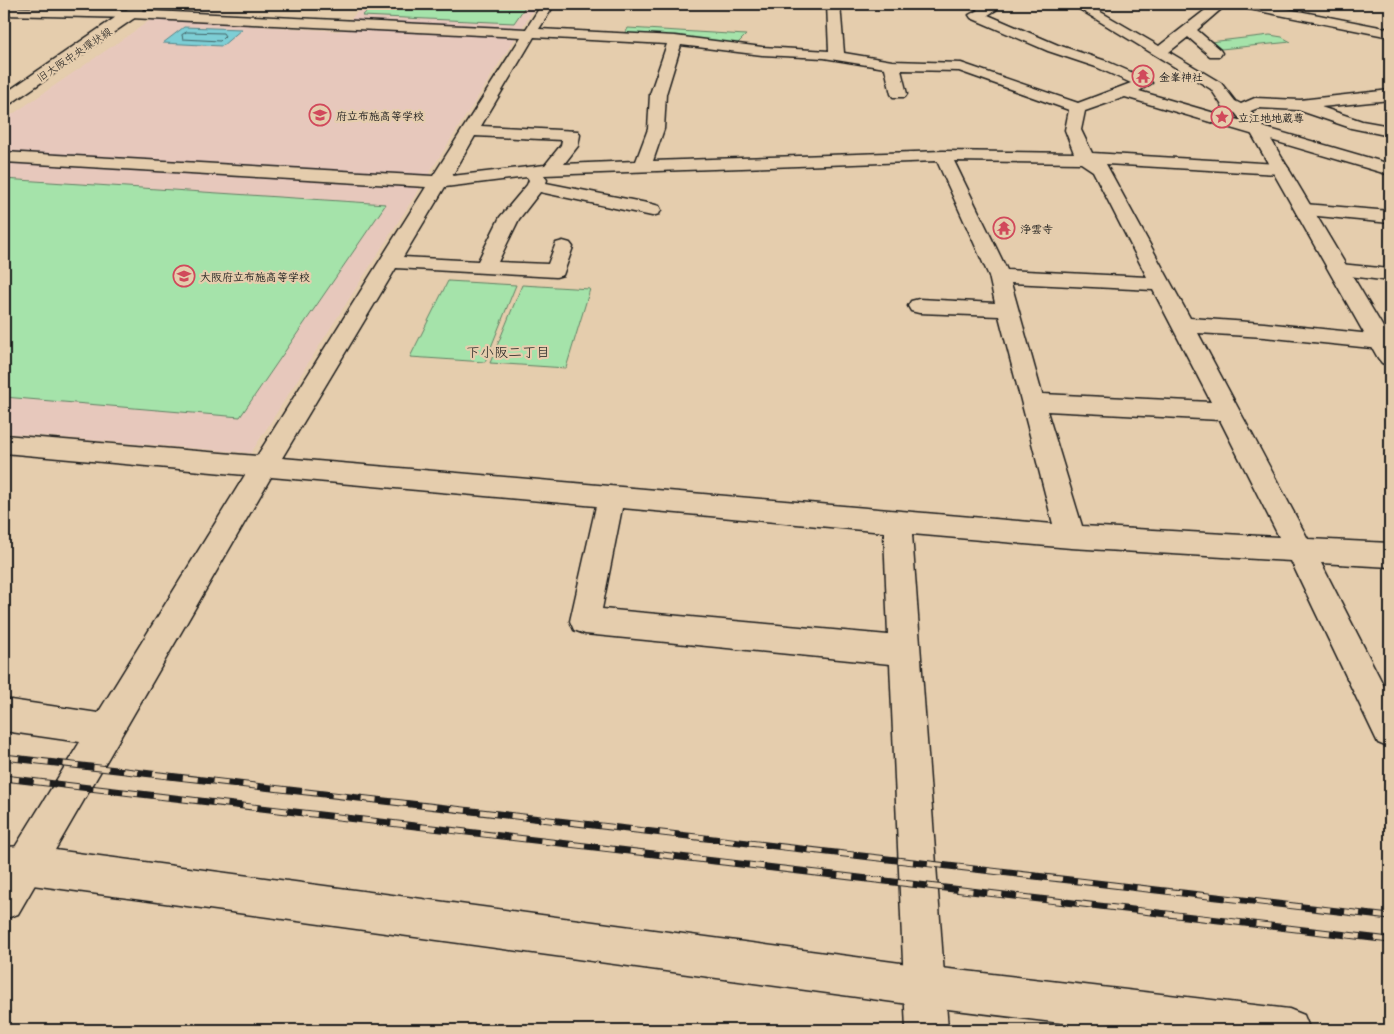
<svg xmlns="http://www.w3.org/2000/svg" width="1394" height="1034" font-family="'Playpen Sans','Klee One',sans-serif">
	<style>
		.built { fill: #e7c8bc }
		.green { fill: #a5e3aa; stroke: #608063 }
		.water { fill: #7dced5; stroke: #56878b }
		.lines { fill: none; stroke-linecap: round; stroke-linejoin: round }
		.shore { stroke: #436366; stroke-width: 1 }
		.minor-casing { stroke: #1c1c1c; stroke-width: 3 }
		.tertiary-casing { stroke: #1c1c1c; stroke-width: 3 }
		.primary-casing { stroke: #1c1c1c; stroke-width: 3 }
		.minor { fill: #e5cdad; fill-rule: evenodd }
		.tertiary { fill: #e5cdad; fill-rule: evenodd }
		.primary { fill: #e5cdad; fill-rule: evenodd }
		.rail-casing { stroke: #1c1c1c; stroke-width: 7 }
		.rail { stroke: #e5cdad; stroke-width: 5; stroke-dasharray: 15; stroke-linecap: butt }
		.labels { text-anchor: middle; dominant-baseline: central; stroke-width: 4.5; stroke-linejoin: round; paint-order: stroke }
		.far-street-label { font-size: 11px; fill: #1c1c1c; stroke: #e5cdad }
		.far-poi-label { font-size: 11px; font-weight: bold; fill: #1c1c1c; stroke: #e5cdad; text-anchor: start }
		.neighbourhood-label { font-size: 14px; fill: #1c1c1c; stroke: #e5cdad }
	</style>
	<rect width="100%" height="100%" fill="#e5cdad"/>
	<filter id="ink" filterUnits="userSpaceOnUse"><feTurbulence type="fractalNoise" baseFrequency=".02" numOctaves="2"/><feDisplacementMap in="SourceGraphic" scale="10" xChannelSelector="R" yChannelSelector="G"/><feConvolveMatrix kernelMatrix="1 2 1 2 8 2 1 2 1" color-interpolation-filters="sRGB"/></filter>
	<g filter="url(#ink)">
		<path class="built" d="M365 4H537L251 453 4 433V120L152 19 339 31Z"/>
		<path class="green" d="M375 4H527L514 23 362 16Z
			M628 28 746 35 736 45 625 34Z
			M1270 35 1282 37 1291 42 1221 49 1216 48 1210 42Z
			M4 179 386 204 240 417 4 397Z
			M448 281 516 285 485 362 410 357Z
			M522 285 590 289 566 368 490 363Z"/>
		<path class="water" d="M184 27 242 29 222 46 163 43Z"/>
		<g class="lines">
			<path class="shore" d="M187 32 223 33 225 36 220 41 183 39 182 35Z"/>
			<g class="minor-casing">
				<path id="minor" d="M542 4H555L539 29 675 36 762 47 829 51 827 4H840L844 53 892 61 961 63 1078 103 1131 83 1096 67 1048 51 971 18 969 15 978 10 971 4H987L996 10 988 15 1058 45 1106 61 1149 80 1152 83 1139 91 1390 164V175L1125 97 1085 111 1081 130 1092 153 1280 164 1286 165 1289 169 1286 173 1280 174 1106 164 1190 318 1264 323 1381 335 1390 339 1389 347 1381 349 1264 337 1198 333 1308 539 1390 543V567L1321 563 1390 698V748L1378 743 1291 561 1071 548 912 534 948 1030H906L890 664 585 634 574 630 570 621 596 506 271 477 18 914 4 919V865L80 742 4 731V699L98 713 245 475 4 453V435L257 456 426 187 4 162V152L433 176 521 37 131 18 4 15V7L131 10 526 29ZM534 37 667 44 650 94 648 129 636 161 564 164 578 146 580 135 578 131 481 126ZM681 45 762 55 824 58 885 68 891 94 893 97H905L907 94 901 70 959 71 1069 110 1065 130 1074 153 943 151 653 161 664 129 666 94ZM475 136 562 140 561 145 545 165 452 176ZM937 161 989 276 995 303 919 299 911 301 908 306 911 311 919 313 999 316 1053 524 282 458 396 268 556 277 563 275 573 247 570 243 563 241 556 243 548 264 498 262 519 219 540 192 652 216 659 214 661 210 659 206 652 204 546 183 547 180 544 175ZM954 161 1081 163 1093 171 1147 277 1007 270ZM527 177 529 180 527 185 500 217 478 261 403 257 445 187ZM1011 283 1153 290 1211 402 1042 394ZM1047 411 1220 420 1279 537 1082 526ZM622 508 884 532 888 635 602 609Z
					M1071 4H1087L1159 46 1213 4H1227L1197 30 1220 50 1222 53 1220 56H1210L1188 37 1169 52 1221 83 1235 101 1241 104 1255 98 1300 100 1390 90V100L1321 107 1362 121 1390 126V136L1351 128 1298 110 1258 108 1241 115 1235 113 1223 107 1211 89Z
					M1237 4H1263L1390 29V37L1244 8Z
					M1304 204 1390 211V223L1297 214 1295 210 1297 206Z
					M1340 264 1390 269V281L1333 274 1330 270 1333 266Z"/>
			</g>
			<g class="tertiary-casing">
				<path id="tertiary" d="M1241 105 1247 107 1266 131 1390 339V366L1382 363 1378 358 1251 133 1233 110 1235 107Z
					M25 846 923 966 1289 1009 1304 1015 1310 1030H1119L923 1006 25 884 4 885V847Z"/>
			</g>
			<g class="primary-casing">
				<path id="primary" d="M135 4H149L136 17 10 104 4 106V94Z"/>
			</g>
			<use href="#minor" class="minor"/>
			<use href="#tertiary" class="tertiary"/>
			<use href="#primary" class="primary"/>
			<g class="rail-casing">
				<path id="rail" d="M4 757 1390 917
					M4 778 1390 940"/>
			</g>
			<use href="#rail" class="rail"/>
		</g>
	</g>
	<defs>
		<g id="temple-ring" transform="scale(1.125)"><circle r="9.5" fill="#e5cdad" stroke="#d1495b" stroke-width="1.5"/><path d="M0-6L5-2H3V0L6.5 2.5H4V6H1.5V3h-3V6H-4V2.5H-6.5L-3 0V-2H-5Z" fill="#d1495b"/></g>
		<g id="school-ring" transform="scale(1.125)"><circle r="9.5" fill="#e5cdad" stroke="#d1495b" stroke-width="1.5"/><path d="M0-5L7-2L0 1L-7-2ZM-4 1L0 2.5L4 1V4Q0 6-4 4Z" fill="#d1495b"/></g>
		<g id="sight-ring" transform="scale(1.125)"><circle r="9.5" fill="#e5cdad" stroke="#d1495b" stroke-width="1.5"/><path d="M0-6L1.8-2.2L6-1.7L2.9 1.2L3.7 5.4L0 3.3L-3.7 5.4L-2.9 1.2L-6-1.7L-1.8-2.2Z" fill="#d1495b"/></g>
	</defs>
	<g fill-rule="evenodd">
		<use href="#temple-ring" x="1143" y="76"/>
		<use href="#school-ring" x="320" y="115"/>
		<use href="#sight-ring" x="1222" y="117"/>
		<use href="#temple-ring" x="1004" y="228"/>
		<use href="#school-ring" x="184" y="276"/>
	</g>
	<g class="labels">
		<g class="far-street-label">
			<text transform="translate(74 54) rotate(-34)">旧大阪中央環状線</text>
		</g>
		<g class="far-poi-label">
			<text x="1159" y="76">金峯神社</text>
			<text x="336" y="115">府立布施高等学校</text>
			<text x="1238" y="117">立江地地蔵尊</text>
			<text x="1020" y="228">浄雲寺</text>
			<text x="200" y="276">大阪府立布施高等学校</text>
		</g>
		<g class="neighbourhood-label">
			<text x="508" y="351">下小阪二丁目</text>
		</g>
	</g>
	<rect width="1394" height="1034" fill="none" stroke="#e5cdad" stroke-width="20"/>
	<rect x="10" y="10" width="1374" height="1014" fill="none" stroke="#1c1c1c" stroke-width="2" filter="url(#ink)"/>
</svg>
